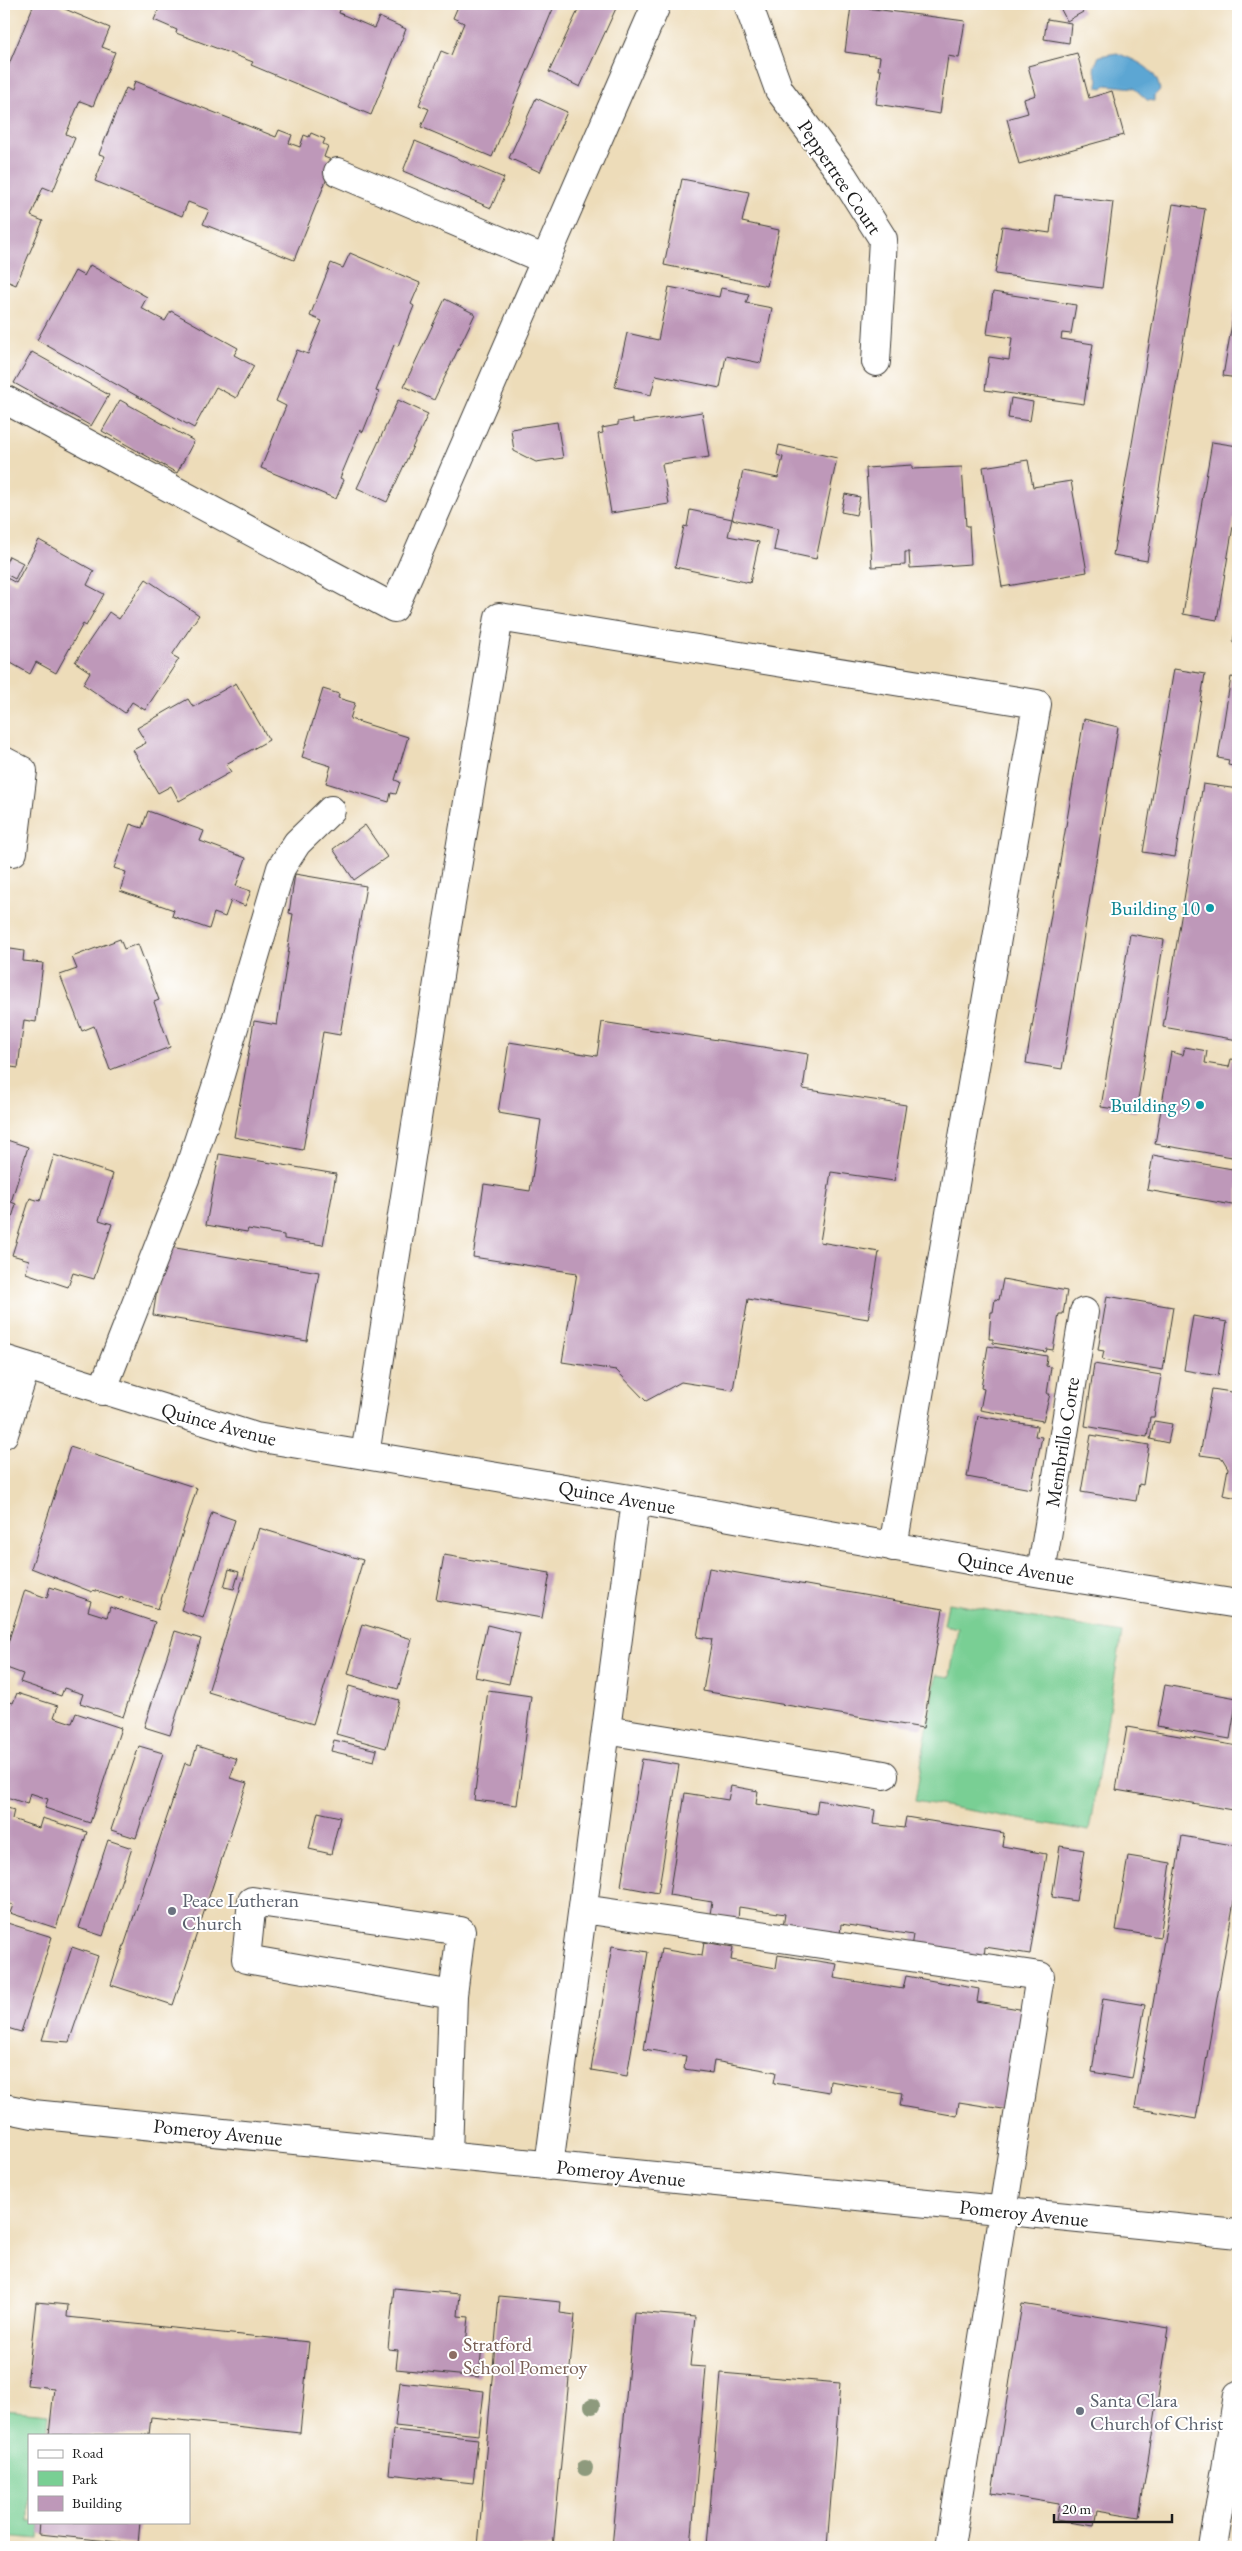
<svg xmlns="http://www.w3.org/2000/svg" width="1242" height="2551" font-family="'EB Garamond',serif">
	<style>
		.green { fill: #79cf94; stroke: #4a7658 }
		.water { fill: #5ba6d3; stroke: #3c6178 }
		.building { fill: #be98b9 }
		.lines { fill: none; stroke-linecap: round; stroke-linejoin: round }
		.minor-casing { stroke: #3b3934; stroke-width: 30 }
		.minor { stroke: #fff; stroke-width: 28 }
		.tree { fill: #8e9a7d }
		.culture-dot { fill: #0f9aa8; stroke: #fff; stroke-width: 2 }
		.worship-dot { fill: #6b7280; stroke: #fff; stroke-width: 2 }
		.education-dot { fill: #8d6e63; stroke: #fff; stroke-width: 2 }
		.labels { text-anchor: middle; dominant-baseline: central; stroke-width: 4; stroke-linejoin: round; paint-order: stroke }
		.street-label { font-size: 20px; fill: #1c1c1c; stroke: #fff }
		.culture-label { font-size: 20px; fill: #0d838f; stroke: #fff; text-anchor: end }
		.worship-label { font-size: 20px; fill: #5b616d; stroke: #fff; text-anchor: start }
		.education-label { font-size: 20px; fill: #785e54; stroke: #fff; text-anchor: start }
	</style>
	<rect width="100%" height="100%" fill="#fff"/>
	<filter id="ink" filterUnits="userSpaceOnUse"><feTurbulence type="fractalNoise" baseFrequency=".02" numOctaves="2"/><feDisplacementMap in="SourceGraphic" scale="10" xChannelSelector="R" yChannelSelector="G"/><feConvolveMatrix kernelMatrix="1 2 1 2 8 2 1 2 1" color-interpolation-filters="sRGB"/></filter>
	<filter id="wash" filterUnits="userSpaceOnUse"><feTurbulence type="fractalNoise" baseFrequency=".0096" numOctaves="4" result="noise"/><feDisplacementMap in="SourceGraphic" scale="20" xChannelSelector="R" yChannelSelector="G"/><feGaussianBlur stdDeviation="1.12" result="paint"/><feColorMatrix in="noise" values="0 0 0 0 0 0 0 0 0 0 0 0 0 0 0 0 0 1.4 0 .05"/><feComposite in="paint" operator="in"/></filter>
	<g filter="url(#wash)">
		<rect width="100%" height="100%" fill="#eddcb9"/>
		<path class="green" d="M948 1603 1122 1633 1089 1831 915 1801 936 1675 950 1677 958 1628 944 1625Z
			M4 2410 49 2414 47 2435H29V2522H40L39 2539 4 2536Z"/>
		<path class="water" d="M1117 53C1136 61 1156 67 1160 90L1154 96V101L1147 100 1134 88 1106 85 1103 88 1097 87 1098 79 1094 68 1099 56Z"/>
		<g id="blocks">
			<path class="building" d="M34 4H53L110 28 102 47 115 52 93 106 80 101 66 134 75 138 53 191 43 187 31 216 43 221 16 285 4 280V76Z
				M161 4H342L339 13 374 28 379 17 406 29 371 115 251 65 253 62 176 33 177 30 154 20Z
				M459 4H555L492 157 421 127 429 109 419 105 441 51 451 55 464 23 453 18Z
				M581 4H618L580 87 549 72Z
				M1058 4H1079L1083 12 1067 21Z
				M851 6 965 21 959 58 948 56 940 114 876 104 881 70H878L880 57 845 52Z
				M1047 19 1071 23 1069 43 1044 39Z
				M1077 53 1089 98 1112 91 1124 135 1019 164 1007 119 1028 113 1024 99 1036 95 1028 66Z
				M135 81 276 137 279 130 292 135 289 143 300 147 304 135 309 137 311 133 325 139 323 144 328 146 324 157 334 161 294 260 203 224 209 210 188 202 182 216 95 181 105 156 99 154 126 88 132 91Z
				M536 98 567 112 540 172 509 158Z
				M415 141 504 178 491 208 403 171Z
				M682 179 749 192 742 222 779 230 767 286 664 265Z
				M1055 195 1113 202 1102 288 995 274 1002 226 1050 233Z
				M1173 204 1205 209 1147 561 1113 555Z
				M350 253 420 283 411 304 414 306 398 346 394 345 376 391 379 392 363 432 360 430 340 478 344 480 336 499 261 468 286 406 276 401 297 350 308 354 322 321 310 316 331 263 343 268Z
				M90 265 147 297 141 308 165 321 171 311 238 348 234 355 254 366 236 398 216 387 194 428 37 340 75 271 84 276Z
				M669 287 719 297 721 288 749 294 746 303 772 308 761 363 726 356 720 388 656 375 651 395 615 387 627 333 658 340Z
				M993 292 1076 305 1071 334 1062 333 1061 339 1093 344 1084 404 985 390 989 357 1009 360 1012 338 987 334Z
				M1237 294 1238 295V378L1223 376Z
				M445 299 475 314 434 400 404 386Z
				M32 352 109 395 91 426 14 383Z
				M1011 398 1033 402 1030 421 1008 418Z
				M120 400 194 441 177 473 102 431Z
				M398 400 428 414 387 502 357 488Z
				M702 412 709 457 662 464 669 504 611 513 598 434 603 433 602 428 618 425V422L633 419V423Z
				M557 422 563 458 536 462 514 451 511 429Z
				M1212 442 1238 446V497L1217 620 1183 614Z
				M779 445 837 458 816 559 774 550 778 529 732 519 728 536 759 542 750 583 675 567 684 526 687 527 690 510 732 519 743 471 778 478 783 457 777 455Z
				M1028 460 1033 487 1071 481 1087 572 1002 587 983 467Z
				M912 465V469L962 467 966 526H969L971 564 910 568 909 552H905V565L872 567 866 468Z
				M845 494 860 497 856 515 841 512Z
				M39 540 94 571 87 585 104 594 86 626 83 624 56 673 36 662 30 674 4 659V584L7 578 16 583Z
				M9 556 23 563 15 579 4 573V567Z
				M146 579 199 615 172 655 179 659 145 710 132 702 125 713 83 684 90 672 75 662 109 612 119 619Z
				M1237 619 1238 620V644L1233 643Z
				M1174 669 1205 674 1175 857 1143 852Z
				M1231 677 1238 678V767L1228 765 1229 760 1218 758Z
				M236 683 269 740 226 764 231 772 179 801 171 786 158 793 133 750 146 743 137 728 188 699 193 707Z
				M323 689 339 694 338 698 355 703 350 719 408 737 395 780 400 782 396 794 391 793 389 802 326 783 331 766 302 757Z
				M1084 719 1118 727 1062 1069 1026 1063Z
				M1203 784 1238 789V1040L1163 1027Z
				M148 811 204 831 200 841 246 858 236 886 251 891 245 906 231 900 225 917 214 913 209 929 172 916 174 910 120 891 126 872 114 868 130 824 142 828Z
				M365 825 387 857 354 880 333 849Z
				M295 874 366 886 340 1035 323 1032 303 1150 234 1137 254 1021 277 1025 289 948 288 947 293 914 289 913Z
				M1130 934 1164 940 1136 1112 1101 1107Z
				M120 939 124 949 138 944 159 1000 154 1002 170 1047 110 1070 94 1026 82 1031 60 975 77 969 72 957Z
				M4 948 24 951 23 961 43 963 36 1022 24 1020 18 1068 4 1066Z
				M602 1022 808 1054 803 1089 906 1105 894 1181 831 1172 820 1242 879 1252 868 1319 748 1299 733 1390 681 1382 646 1401 616 1370 562 1362 577 1273 473 1257 484 1184 530 1191 541 1120 498 1113 509 1042 597 1056Z
				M1185 1047 1207 1051 1205 1063 1229 1067 1231 1059 1238 1060V1158L1155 1144 1171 1052 1183 1055Z
				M4 1139 28 1147 11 1202 16 1204 6 1238 4 1237Z
				M219 1154 336 1174 323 1245 284 1239V1235L248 1229 247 1232 206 1225Z
				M54 1155 113 1174 99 1220 112 1224 94 1279 73 1273 68 1287 26 1273 29 1260 12 1255 30 1198 40 1201Z
				M1153 1155 1238 1170V1206L1147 1190Z
				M164 1246 319 1272 307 1341 153 1315Z
				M1003 1279 1067 1291 1063 1314H1059L1053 1350 1047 1349 1046 1352 993 1343V1339H989L991 1312H993L995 1299 999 1300Z
				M1107 1296 1173 1307 1163 1370 1102 1360 1104 1351 1098 1350Z
				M1193 1316 1227 1322 1218 1376 1184 1370Z
				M988 1346 1047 1356 1046 1366 1051 1367 1047 1394H1050L1043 1421 980 1410 984 1389 981 1388Z
				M1094 1364 1161 1375 1154 1417H1150L1147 1437 1085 1426Z
				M1212 1389 1238 1393V1498L1223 1495 1228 1468 1222 1458 1200 1455Z
				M978 1416 1037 1426 1035 1436 1042 1437 1031 1489 967 1477Z
				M1154 1421 1172 1424 1168 1443 1150 1439Z
				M1091 1435 1149 1445 1143 1485 1139 1484 1136 1501 1081 1492Z
				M70 1447 197 1488 158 1609 120 1597V1599L93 1590 92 1592 31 1568Z
				M212 1512 235 1520 203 1618 181 1610Z
				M259 1528 363 1560 313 1724 208 1692Z
				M444 1555 550 1573 542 1618 436 1600Z
				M709 1568 943 1609 923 1728 703 1691 712 1639 697 1637Z
				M229 1569 239 1572 234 1589 224 1587Z
				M50 1587 91 1601 88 1611 107 1617 110 1607 155 1622 123 1717 80 1703 83 1694 64 1688 61 1696 20 1682 23 1674 4 1667V1655L25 1590 47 1598Z
				M362 1624 412 1639 398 1689 348 1674Z
				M487 1625 520 1633 509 1684 475 1677Z
				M175 1631 201 1639 170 1735 144 1727Z
				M1165 1685 1237 1698 1230 1739 1157 1726Z
				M349 1686 399 1700 386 1748 336 1734Z
				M488 1690 531 1696 517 1805 474 1800Z
				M17 1693 58 1706 54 1717 72 1723 76 1713 121 1728 90 1823 45 1808 48 1799 30 1793 27 1804 4 1796V1700L13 1703Z
				M1127 1727 1238 1746V1811L1116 1790Z
				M334 1740 377 1750 374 1761 331 1751Z
				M139 1746 163 1753 136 1838 111 1830Z
				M197 1746 237 1759 230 1778 247 1783 173 2005 111 1985 185 1763 191 1765Z
				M642 1759 679 1765 658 1893 621 1886Z
				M731 1786 758 1791 756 1804 816 1814 818 1800 875 1810 873 1824 904 1828 906 1817 1004 1833 1002 1846 1046 1854 1030 1954 985 1947 984 1959 911 1947 913 1935 841 1924 840 1936 783 1927 785 1914 739 1907 738 1919 710 1914 712 1902 669 1895 685 1793 728 1800Z
				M4 1807 14 1810 12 1819 39 1828 42 1818 87 1832 56 1928 10 1913 13 1905 4 1902Z
				M318 1812 340 1817 331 1854 309 1849Z
				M1182 1836 1238 1846V1878L1196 2119 1135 2108Z
				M108 1840 132 1848 103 1936 79 1928Z
				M1060 1846 1084 1850 1076 1901 1052 1897Z
				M1128 1856 1171 1863 1160 1937 1116 1930Z
				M4 1922 52 1937 21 2032 4 2027Z
				M704 1942 733 1947 731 1960 776 1968 778 1955 837 1964 834 1978 903 1989 906 1976 979 1989 977 2002 1025 2010 1009 2110 959 2102 957 2116 900 2106 902 2093 830 2081 829 2092 774 2083 776 2072 714 2061 712 2073 684 2069 686 2056 644 2049 661 1949 702 1956Z
				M612 1946 648 1952 627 2076 591 2070Z
				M72 1947 98 1956 69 2042 42 2040Z
				M1103 1998 1145 2005 1132 2079 1092 2072Z
				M394 2288 460 2294 458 2316 469 2317 466 2344 482 2345 479 2377 396 2369 398 2350 388 2349Z
				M499 2296 561 2302 560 2313 575 2315 553 2547H478Z
				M36 2302 68 2305 67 2317 309 2342 300 2433 151 2417 149 2435H49L54 2388 27 2385Z
				M1022 2304 1169 2328 1139 2517 1097 2510 1094 2526 1056 2520 1059 2504 992 2493Z
				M634 2312 695 2317 690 2366 706 2367 691 2547H612Z
				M721 2373 840 2383 827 2547 707 2546Z
				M400 2382 484 2391 479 2435 395 2426Z
				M393 2430 478 2439 473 2483 389 2474Z
				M40 2522H140L138 2544 39 2534Z"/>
		</g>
	</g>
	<g filter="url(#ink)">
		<use href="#blocks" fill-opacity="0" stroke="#3b3934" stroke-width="1"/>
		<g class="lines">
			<g class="minor-casing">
				<path id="minor" d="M748 4 779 90 843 176 883 239 876 362
					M338 172 546 260
					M4 399 394 608 655 8 654 4
					M4 761 23 771 13 852
					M4 1359 256 1437 636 1500 1041 1573 1238 1604
					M102 1391 190 1166 220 1075 281 868 297 843 331 810
					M4 1434 26 1366
					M365 1455 441 963 499 617 1037 704 893 1547
					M1041 1573 1084 1312
					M606 1730 884 1775
					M583 1909 1040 1976 950 2547
					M4 2108 33 2114 1238 2234
					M448 2155 453 1995 461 1931 252 1901 246 1959 453 1995
					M549 2166 636 1500
					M1213 2547 1238 2395"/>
			</g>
			<use href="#minor" class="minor"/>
		</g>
		<g class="tree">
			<circle cx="592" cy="2406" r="8"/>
			<circle cx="585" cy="2468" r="8"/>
		</g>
	</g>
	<g class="culture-dot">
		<circle cx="1210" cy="908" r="5"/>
		<circle cx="1200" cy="1105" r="5"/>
	</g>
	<g class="worship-dot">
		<circle cx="172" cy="1911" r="5"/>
		<circle cx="1080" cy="2411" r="5"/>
	</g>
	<circle class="education-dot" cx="453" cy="2355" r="5"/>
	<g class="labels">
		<g class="street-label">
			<text transform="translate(840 177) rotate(56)">Peppertree Court</text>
			<text transform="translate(219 1424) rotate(15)">Quince Avenue</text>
			<text transform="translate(1062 1442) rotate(-81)">Membrillo Corte</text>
			<text transform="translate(617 1497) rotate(10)">Quince Avenue</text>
			<text transform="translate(1016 1568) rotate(10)">Quince Avenue</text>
			<text transform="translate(218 2132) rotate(6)">Pomeroy Avenue</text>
			<text transform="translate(621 2173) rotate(6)">Pomeroy Avenue</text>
			<text transform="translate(1024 2213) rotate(6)">Pomeroy Avenue</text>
		</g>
		<g class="culture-label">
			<text x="1200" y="908">Building 10</text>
			<text x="1190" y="1105">Building 9</text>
		</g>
		<g class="worship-label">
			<text x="182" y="1900">Peace Lutheran<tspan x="182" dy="23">Church</tspan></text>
			<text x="1090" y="2400">Santa Clara<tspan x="1090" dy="23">Church of Christ</tspan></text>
		</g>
		<g class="education-label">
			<text x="463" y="2344">Stratford<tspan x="463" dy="23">School Pomeroy</tspan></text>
		</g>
	</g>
	<rect width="1242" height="2551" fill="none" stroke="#fff" stroke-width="20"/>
	<rect x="28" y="2434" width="162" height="90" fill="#ffffff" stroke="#a4a4a4"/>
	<rect x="38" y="2450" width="25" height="8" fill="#ffffff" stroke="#a4a4a4"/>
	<text x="72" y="2458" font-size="15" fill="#1c1c1c">Road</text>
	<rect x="38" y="2471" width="25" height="15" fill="#79cf94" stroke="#a4a4a4"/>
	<text x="72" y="2484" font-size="15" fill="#1c1c1c">Park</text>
	<rect x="38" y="2496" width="25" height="15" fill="#be98b9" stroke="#a4a4a4"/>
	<text x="72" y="2508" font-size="15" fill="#1c1c1c">Building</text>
	<path d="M1054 2514v8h118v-8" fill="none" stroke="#1c1c1c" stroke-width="2.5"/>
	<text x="1062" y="2514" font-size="15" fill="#1c1c1c" stroke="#ffffff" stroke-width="4" paint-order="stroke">20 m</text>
</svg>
